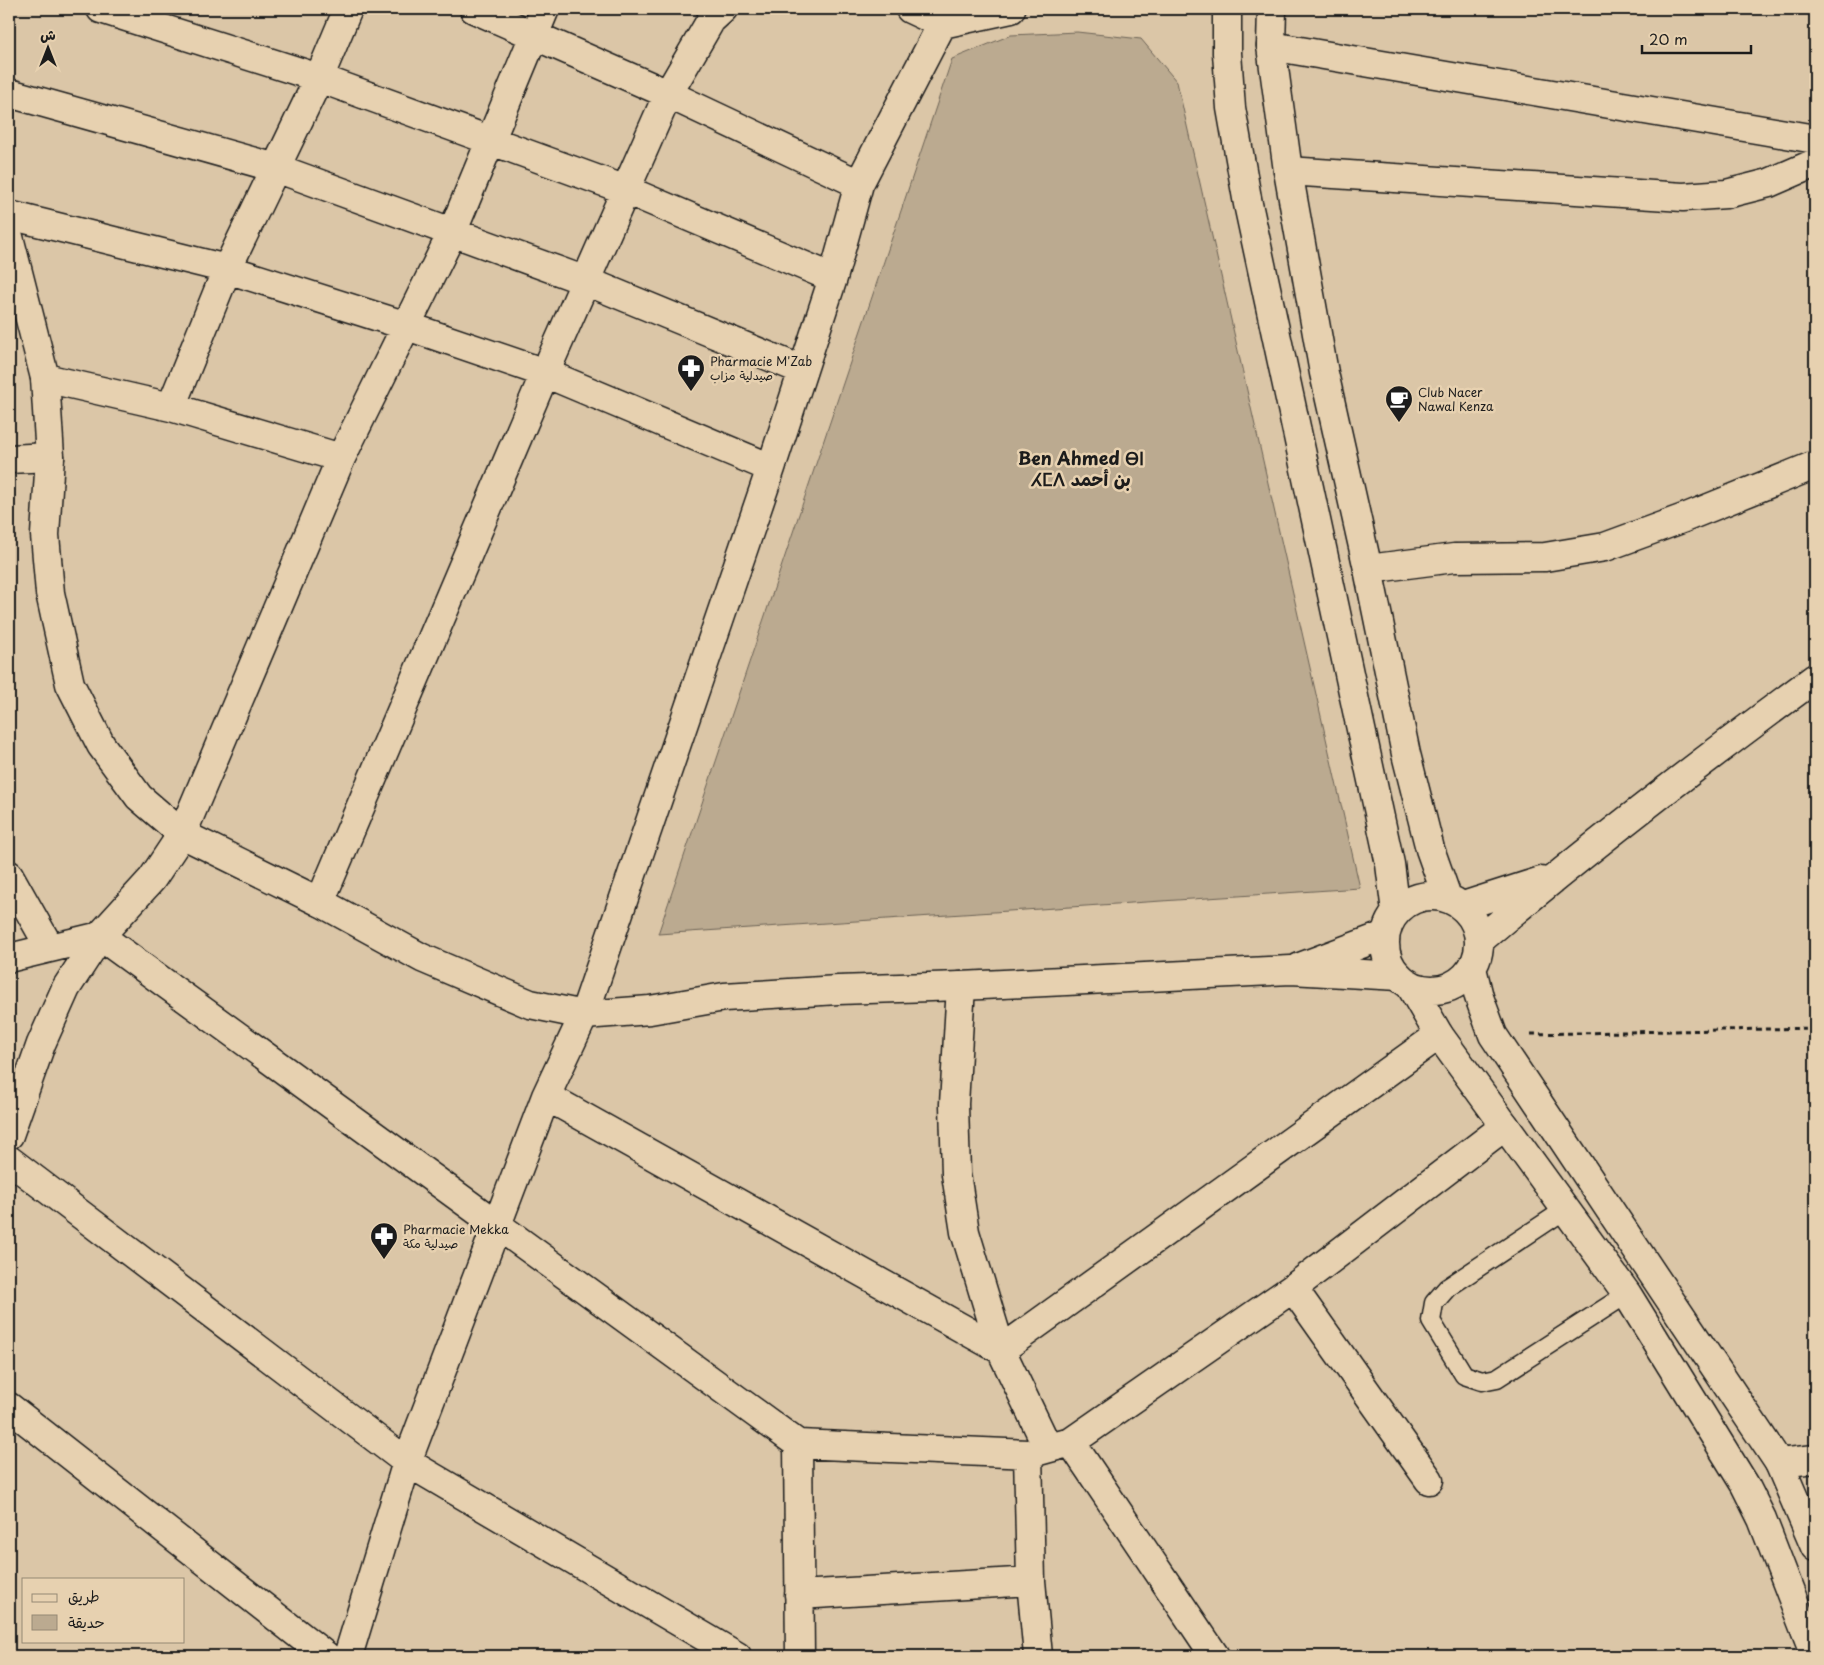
<svg xmlns="http://www.w3.org/2000/svg" width="1824" height="1665" font-family="'Playpen Sans','Playpen Sans Arabic','Noto Sans Tifinagh',sans-serif">
	<style>
		.green { fill: #bbaa90; stroke: #6c6356 }
		.lines { fill: none; stroke-linecap: round; stroke-linejoin: round }
		.lane-casing { stroke: #1c1c1c; stroke-width: 21 }
		.street-casing { stroke: #1c1c1c; stroke-width: 31 }
		.secondary-casing { stroke: #1c1c1c; stroke-width: 31 }
		.primary-casing { stroke: #1c1c1c; stroke-width: 31 }
		.path { stroke: #1c1c1c; stroke-width: 3; stroke-dasharray: 5 4; stroke-linecap: butt }
		.lane { stroke: #e7d1b0; stroke-width: 18 }
		.street { stroke: #e7d1b0; stroke-width: 28 }
		.secondary { stroke: #e7d1b0; stroke-width: 28 }
		.primary { stroke: #e7d1b0; stroke-width: 28 }
		.labels { text-anchor: middle; dominant-baseline: central; stroke-width: 5; stroke-linejoin: round; paint-order: stroke }
		.poi-label { font-size: 12px; fill: #1c1c1c; stroke: #e7d1b0; text-anchor: start }
		.district-label { font-size: 18px; font-weight: bold; fill: #1c1c1c; stroke: #e7d1b0 }
	</style>
	<rect width="100%" height="100%" fill="#dbc6a7"/>
	<filter id="ink" filterUnits="userSpaceOnUse"><feTurbulence type="fractalNoise" baseFrequency=".02" numOctaves="2"/><feDisplacementMap in="SourceGraphic" scale="10" xChannelSelector="R" yChannelSelector="G"/><feConvolveMatrix kernelMatrix="1 2 1 2 8 2 1 2 1" color-interpolation-filters="sRGB"/></filter>
	<g filter="url(#ink)">
		<path class="green" d="M1077 32 1141 39 1177 82 1360 888 658 934 952 59 1011 35Z"/>
		<g class="lines">
			<g class="lane-casing">
				<path id="lane" d="M1566 1209 1447 1288 1434 1303 1431 1321 1464 1375 1482 1381 1497 1378 1627 1294"/>
			</g>
			<g class="street-casing">
				<path id="street" d="M101 9 319 78 626 190 833 278
					M474 9 668 94 859 184
					M910 9 942 24 1011 9
					M1271 46 1815 139
					M9 93 276 168 586 281 802 370
					M1288 171 1683 197 1726 194 1769 183 1815 163
					M9 215 227 269 407 326 545 373 771 468
					M45 378 171 407 341 458
					M171 407 227 269 319 78 348 9
					M9 459 50 457
					M1368 569 1454 558 1545 557 1605 547 1684 518 1815 465
					M9 875 50 948
					M320 902 545 373 668 94 711 20 723 9
					M9 958 100 936 798 1444 1028 1454 1071 1442 1293 1288 1505 1126
					M961 986 954 1104 956 1174 965 1232 1001 1350 1048 1448
					M546 1096 1001 1350 1439 1035
					M9 1135 41 1044 66 988 100 936 152 879 182 834 341 458 452 233 545 9
					M9 1160 407 1462 737 1656
					M1293 1288 1429 1480
					M9 1407 326 1656
					M1071 1442 1215 1656
					M798 1444 800 1656
					M1028 1454 1031 1581 1038 1656
					M1779 1463 1815 1459
					M799 1595 1031 1581
					M348 1656 407 1462 546 1096 584 1015 771 468 833 278 859 184 942 24 955 9"/>
			</g>
			<g class="secondary-casing">
				<path id="secondary" d="M9 237 45 378 50 457 45 535 50 593 70 684 101 745 139 797 182 834 320 902 422 958 530 1004 584 1015 650 1010 724 997 838 990 961 986 1291 970 1399 976
					M1463 906 1541 881
					M1480 940C1588 848 1701 762 1815 678
					M1300 967 1385 935"/>
			</g>
			<g class="primary-casing">
				<path id="primary" d="M1227 9V53L1231 108 1248 204 1390 864 1396 912
					M1272 9 1271 46 1288 171 1324 373 1368 569 1406 754 1430 849 1447 897
					M1385 943a47 47 0 1 1 94 0a47 47 0 1 1-94 0Z
					M1472 968 1479 997 1493 1035 1779 1463 1815 1547
					M1410 985 1439 1035 1627 1294 1745 1485 1762 1519 1815 1656"/>
			</g>
			<path class="path" d="M1531 1034 1815 1028"/>
			<use href="#lane" class="lane"/>
			<use href="#street" class="street"/>
			<use href="#secondary" class="secondary"/>
			<use href="#primary" class="primary"/>
		</g>
	</g>
	<defs>
		<g id="pharmacy-pin" transform="scale(1.4375)"><path d="M0 17L-7.5 6A9.5 9.5 0 1 1 7.5 6Z" fill="#1c1c1c" stroke="#e7d1b0"/><path d="M-2-6h4v4h4v4h-4v4h-4v-4h-4v-4h4Z" fill="#fff"/></g>
		<g id="cafe-pin" transform="scale(1.4375)"><path d="M0 17L-7.5 6A9.5 9.5 0 1 1 7.5 6Z" fill="#1c1c1c" stroke="#e7d1b0"/><path d="M-5.5-4.5H6V0H3Q3 3.5 0 3.5H-2.5Q-5.5 3.5-5.5 0ZM3-3.2v2h1.7v-2ZM-6 4.5H4V6H-6Z" fill="#fff"/></g>
	</defs>
	<g fill-rule="evenodd">
		<use href="#pharmacy-pin" x="691" y="368"/>
		<use href="#cafe-pin" x="1399" y="399"/>
		<use href="#pharmacy-pin" x="384" y="1236"/>
	</g>
	<g class="labels">
		<g class="poi-label">
			<text x="710" y="361">Pharmacie M'Zab<tspan x="710" dy="14">صيدلية مزاب</tspan></text>
			<text x="1418" y="392">Club Nacer<tspan x="1418" dy="14">Nawal Kenza</tspan></text>
			<text x="403" y="1229">Pharmacie Mekka<tspan x="403" dy="14">صيدلية مكة</tspan></text>
		</g>
		<g class="district-label">
			<text x="1081" y="457">Ben Ahmed ⴱⵏ<tspan x="1081" dy="21">ⵃⵎⴷ بن أحمد</tspan></text>
		</g>
	</g>
	<rect width="1824" height="1665" fill="none" stroke="#e7d1b0" stroke-width="30"/>
	<rect x="15" y="15" width="1794" height="1635" fill="none" stroke="#1c1c1c" stroke-width="2" filter="url(#ink)"/>
	<rect x="22" y="1578" width="162" height="65" fill="#e7d1b0" stroke="#968975"/>
	<rect x="32" y="1594" width="25" height="8" fill="#e7d1b0" stroke="#968975"/>
	<text x="68" y="1602" font-size="15" fill="#1c1c1c">طريق</text>
	<rect x="32" y="1615" width="25" height="15" fill="#bbaa90" stroke="#968975"/>
	<text x="68" y="1628" font-size="15" fill="#1c1c1c">حديقة</text>
	<g transform="translate(48 48)" stroke="#e7d1b0" stroke-width="4" paint-order="stroke">
	<path d="M0-4L9 19L0 12L-9 19Z" fill="#1c1c1c"/>
	<text y="-8" font-size="14" font-weight="bold" text-anchor="middle" fill="#1c1c1c">ش</text>
	</g>
	<path d="M1642 45v8h109v-8" fill="none" stroke="#1c1c1c" stroke-width="2.5"/>
	<text x="1649" y="45" font-size="15" fill="#1c1c1c" stroke="#e7d1b0" stroke-width="4" paint-order="stroke">20 m</text>
</svg>
